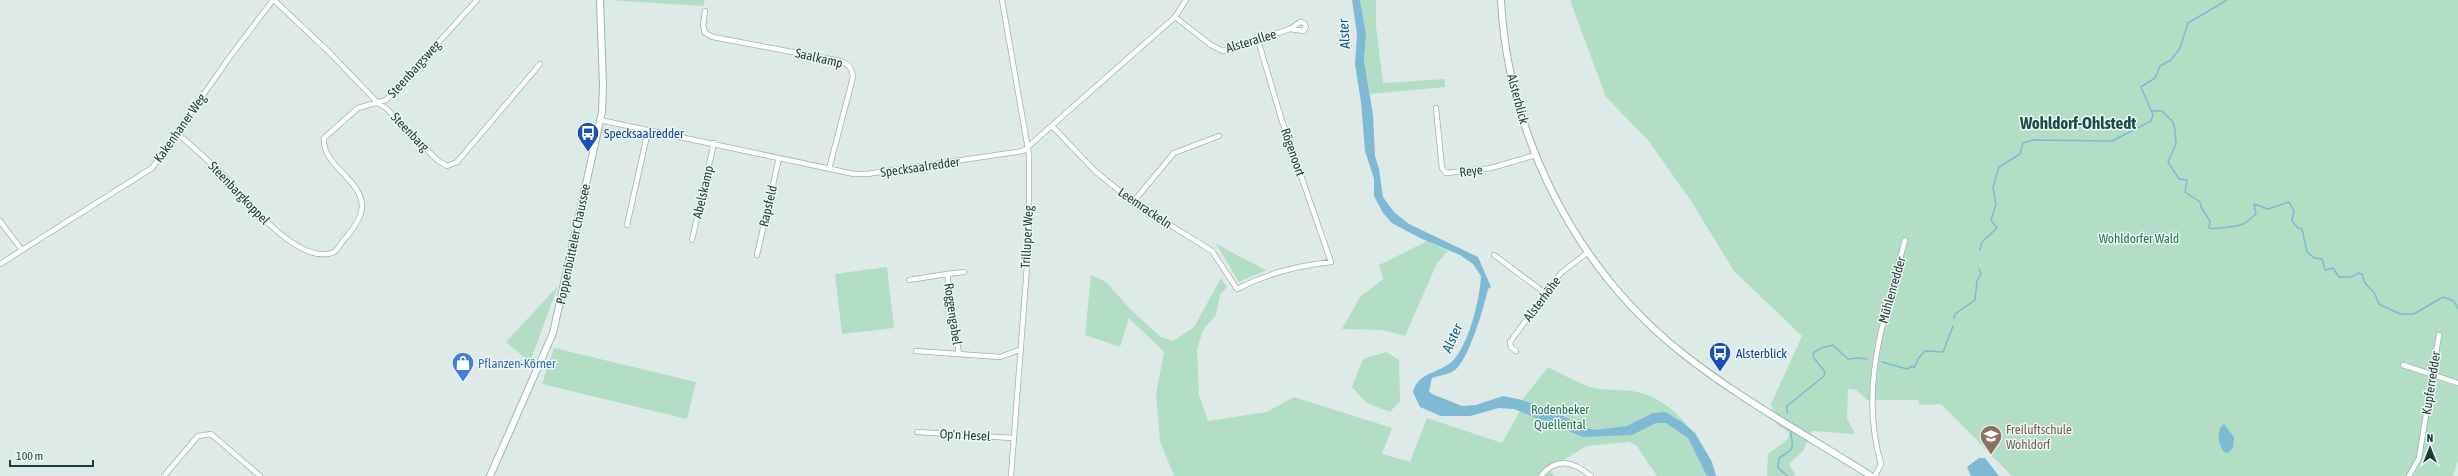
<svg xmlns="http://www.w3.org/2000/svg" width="2458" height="476" font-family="'Asap Condensed',sans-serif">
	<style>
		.green { fill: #b3dec6 }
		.water { fill: #7fbad5 }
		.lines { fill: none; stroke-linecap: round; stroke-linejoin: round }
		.stream { stroke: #7fbad5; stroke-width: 1.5 }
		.street-casing { stroke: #a0b2af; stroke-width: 6 }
		.secondary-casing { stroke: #9bb7b1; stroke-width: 8 }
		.street { stroke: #fff; stroke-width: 4.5 }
		.secondary { stroke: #fff; stroke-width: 6 }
		.labels { text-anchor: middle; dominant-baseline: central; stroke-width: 3; stroke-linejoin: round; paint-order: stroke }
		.street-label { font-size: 13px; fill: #1d3b38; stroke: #edf7f4 }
		.transit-label { font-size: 13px; fill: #164399; stroke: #edf7f4; text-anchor: start }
		.park-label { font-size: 13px; fill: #257551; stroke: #edf7f4 }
		.shop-label { font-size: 13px; fill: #366cbe; stroke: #edf7f4; text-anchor: start }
		.education-label { font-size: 13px; fill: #785e54; stroke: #edf7f4; text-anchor: start }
		.water-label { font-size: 14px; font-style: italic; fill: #13587b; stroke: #edf7f4 }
		.district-label { font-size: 17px; font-weight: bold; fill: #184e4a; stroke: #edf7f4 }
	</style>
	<rect width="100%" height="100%" fill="#ddeae7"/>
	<path class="green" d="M609 0H705L703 6Z
		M1360 0H1376V26L1383 83 1445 79V87L1370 94 1364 60 1366 34Z
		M1570 0H2458V461L2453 476H2012L1941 404 1920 405 1918 400H1867L1856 390 1848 389 1847 418 1855 434 1812 431 1803 451 1789 464 1796 476H1767L1768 454 1788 439 1789 432 1777 425 1771 404 1802 336 1734 271 1691 201 1648 140 1606 97Z
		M1427 241 1448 251 1437 263 1405 336 1382 330 1342 329 1360 297 1383 279 1379 265Z
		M1216 244 1266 270 1239 282Z
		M887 267 894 328 842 334 835 274Z
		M1091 275 1106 282 1131 310 1161 337 1173 341 1194 327 1221 278 1227 287 1220 295 1216 315 1203 330 1197 349 1199 395 1208 421 1267 412 1294 397 1392 428 1382 454 1410 462 1427 418 1502 443 1520 411 1522 400 1548 367C1562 374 1576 382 1590 387 1606 392 1625 388 1641 393 1674 401 1709 445 1715 476H1657L1636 445 1629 442 1586 446 1550 469 1554 476H1174L1160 441 1156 394 1164 352 1129 318 1120 347 1085 335Z
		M558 286 530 362 506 342Z
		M554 348 696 382 687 419 542 384Z
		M1386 352 1399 360 1400 401 1390 412 1367 403 1352 387 1363 359Z"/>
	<path class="water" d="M1352 0H1360L1366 34 1364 60 1373 115 1375 156 1379 169 1383 197 1394 212 1409 224 1478 257 1491 287 1488 289C1484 307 1469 359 1455 370 1448 375 1440 375 1432 378L1429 391 1432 394 1462 406 1476 405 1503 396 1522 400 1550 409 1583 427 1594 430 1627 426 1653 413 1665 412 1682 422 1695 433 1712 462 1716 476H1707L1688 438 1666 423H1656L1632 435 1583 437 1514 409 1499 408 1470 416H1441L1420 407 1413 392C1418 370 1444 374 1456 357 1470 339 1480 298 1481 276L1473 264 1460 255 1420 238 1392 223 1383 213 1374 196V179L1365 151 1361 102 1355 64 1357 34Z
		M2224 424 2234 437 2233 448 2228 453 2224 452C2218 445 2216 429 2224 424Z
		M1979 458H1985L1999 476H1971L1967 467Z"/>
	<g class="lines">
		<path class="stream" d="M2151 111H2162L2173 122 2175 130 2176 144 2168 162 2179 179 2187 180 2185 192 2200 202 2201 207 2210 221 2209 228C2211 230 2239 226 2243 224 2247 223 2252 217 2256 214L2254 204 2268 209 2289 202 2294 211 2292 221 2298 228 2302 229 2307 252 2314 258 2322 259 2325 270 2333 268 2339 277H2352L2358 273 2362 274 2365 283 2375 294 2379 304 2400 314H2414L2443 297 2454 301 2458 309
			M1980 250 1982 242 1997 228 1991 220 1996 204 1993 187 1999 167 2020 154 2023 143 2033 140 2112 141 2151 121 2153 115 2141 87 2155 78 2160 66 2171 60 2180 48 2188 23 2227 0
			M1954 318 1955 314 1975 300 1977 281 1981 274 1979 269
			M1882 362 1907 369 1913 366 1914 368 1918 359 1925 351 1943 352 1953 326
			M1787 413V406L1824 376 1825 372 1814 358 1813 353 1821 348 1833 345 1848 359 1859 358 1867 359
			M1788 476 1778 468 1779 458C1793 449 1794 451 1791 433"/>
		<g class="street-casing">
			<path id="street" d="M274 0 330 53 378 103 386 108 437 160 447 166 457 162 540 64
				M1002 0 1029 155V240L1011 476
				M705 11 703 25 705 33 713 37 840 61C849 64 852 68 853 77L829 169
				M1175 17 1211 45 1223 51 1290 29 1304 31 1306 27 1304 23 1300 22 1290 29
				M1436 108 1442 168 1446 173 1491 168 1536 155
				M600 120 854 174H867L1023 151 1175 17 1186 0
				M1052 126 1095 171 1133 202 1212 251 1237 289C1268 273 1297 266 1331 262L1281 118 1258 40
				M177 133C193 147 209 161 224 176 244 198 300 268 334 252 337 250 341 244 343 241 350 233 358 223 361 213 369 181 321 168 324 138L358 108 386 100 477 0
				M1133 202 1174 153 1219 136
				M0 221 22 250
				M627 225 648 131
				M692 240 714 143
				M757 255 779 158
				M1494 255 1545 293
				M0 264 152 168 229 58 273 0
				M947 274 964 272
				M909 280 947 274 959 354
				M916 351 1000 357 1019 350
				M1516 351 1511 347 1510 342 1561 273 1588 252
				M2403 365 2458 383
				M917 432 1013 438
				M164 476 198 436 211 434 260 476
				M1541 476C1556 456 1574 462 1591 476
				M1875 476 1881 464C1858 385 1886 315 1905 240
				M2409 476 2419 458 2439 335"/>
		</g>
		<g class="secondary-casing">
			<path id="secondary" d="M1501 0C1508 135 1575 268 1682 353 1740 399 1808 436 1871 476
				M490 476 553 333 602 112 603 86 600 0"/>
		</g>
		<use href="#street" class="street"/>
		<use href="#secondary" class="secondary"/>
	</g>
	<defs>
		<g id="bus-pin" transform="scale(1.15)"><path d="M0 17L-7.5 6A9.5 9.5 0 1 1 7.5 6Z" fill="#1a4fb4" stroke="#edf7f4"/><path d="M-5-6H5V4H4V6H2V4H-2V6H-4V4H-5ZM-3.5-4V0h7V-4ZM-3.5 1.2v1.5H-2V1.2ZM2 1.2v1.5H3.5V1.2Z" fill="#fff"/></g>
		<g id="shop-pin" transform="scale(1.15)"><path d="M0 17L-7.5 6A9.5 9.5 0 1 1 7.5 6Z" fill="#3f7fe0" stroke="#edf7f4"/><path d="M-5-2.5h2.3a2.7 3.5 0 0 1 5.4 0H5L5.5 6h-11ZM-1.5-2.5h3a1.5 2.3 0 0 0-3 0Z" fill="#fff"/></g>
		<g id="school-pin" transform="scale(1.15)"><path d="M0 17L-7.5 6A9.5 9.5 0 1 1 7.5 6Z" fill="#8d6e63" stroke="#edf7f4"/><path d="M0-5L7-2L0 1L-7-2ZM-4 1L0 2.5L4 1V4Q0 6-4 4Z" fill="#fff"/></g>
	</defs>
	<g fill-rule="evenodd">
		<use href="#bus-pin" x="588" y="133"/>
		<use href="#bus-pin" x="1720" y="353"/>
		<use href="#shop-pin" x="463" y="363"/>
		<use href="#school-pin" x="1991" y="436"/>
	</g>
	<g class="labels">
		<g class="street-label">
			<text transform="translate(1251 41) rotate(-17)">Alsterallee</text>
			<text transform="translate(819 58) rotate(13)">Saalkamp</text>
			<text transform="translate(414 69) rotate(-48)">Steenbargsweg</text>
			<text transform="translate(1518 99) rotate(75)">Alsterblick</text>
			<text transform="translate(180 128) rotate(-55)">Kakenhaner Weg</text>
			<text transform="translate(410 132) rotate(46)">Steenbarg</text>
			<text transform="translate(1293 152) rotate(71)">Rögenoort</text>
			<text transform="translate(920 167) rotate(-8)">Specksaalredder</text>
			<text transform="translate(1471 171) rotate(-7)">Reye</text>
			<text transform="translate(703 192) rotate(-77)">Abelskamp</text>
			<text transform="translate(239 193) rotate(46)">Steenbargkoppel</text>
			<text transform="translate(768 206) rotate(-77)">Rapsfeld</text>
			<text transform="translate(1145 208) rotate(34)">Leemrackeln</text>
			<text transform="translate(1027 237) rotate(-87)">Trilluper Weg</text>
			<text transform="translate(573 244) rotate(-78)">Poppenbütteler Chaussee</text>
			<text transform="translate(1892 290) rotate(-74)">Mühlenredder</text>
			<text transform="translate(1542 299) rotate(-53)">Alsterhöhe</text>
			<text transform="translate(953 314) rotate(82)">Roggengabel</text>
			<text transform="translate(2431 383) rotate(-81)">Kupferredder</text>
			<text transform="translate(965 435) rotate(3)">Op'n Hesel</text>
		</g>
		<g class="transit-label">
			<text x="604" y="133">Specksaalredder</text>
			<text x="1736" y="353">Alsterblick</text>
		</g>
		<g class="park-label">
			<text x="2139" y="238">Wohldorfer Wald</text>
			<text x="1560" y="409">Rodenbeker<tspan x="1560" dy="15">Quellental</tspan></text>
		</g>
		<g class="shop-label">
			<text x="478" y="363">Pflanzen-Körner</text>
		</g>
		<g class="education-label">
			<text x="2006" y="429">Freiluftschule<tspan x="2006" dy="15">Wohldorf</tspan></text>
		</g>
		<g class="water-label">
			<text transform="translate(1344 34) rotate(-94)">Alster</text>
			<text transform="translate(1452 338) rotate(-66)">Alster</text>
		</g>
		<g class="district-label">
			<text x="2078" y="123">Wohldorf-Ohlstedt</text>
		</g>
	</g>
	<g transform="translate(2430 448)" stroke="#edf7f4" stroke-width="3" paint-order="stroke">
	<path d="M0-3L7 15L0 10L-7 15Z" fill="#1d3b38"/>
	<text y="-6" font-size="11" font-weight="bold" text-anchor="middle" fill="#1d3b38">N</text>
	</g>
	<path d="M10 460v6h83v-6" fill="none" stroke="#1d3b38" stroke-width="2"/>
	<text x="16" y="460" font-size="12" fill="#1d3b38" stroke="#edf7f4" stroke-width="3" paint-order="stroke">100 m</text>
</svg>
